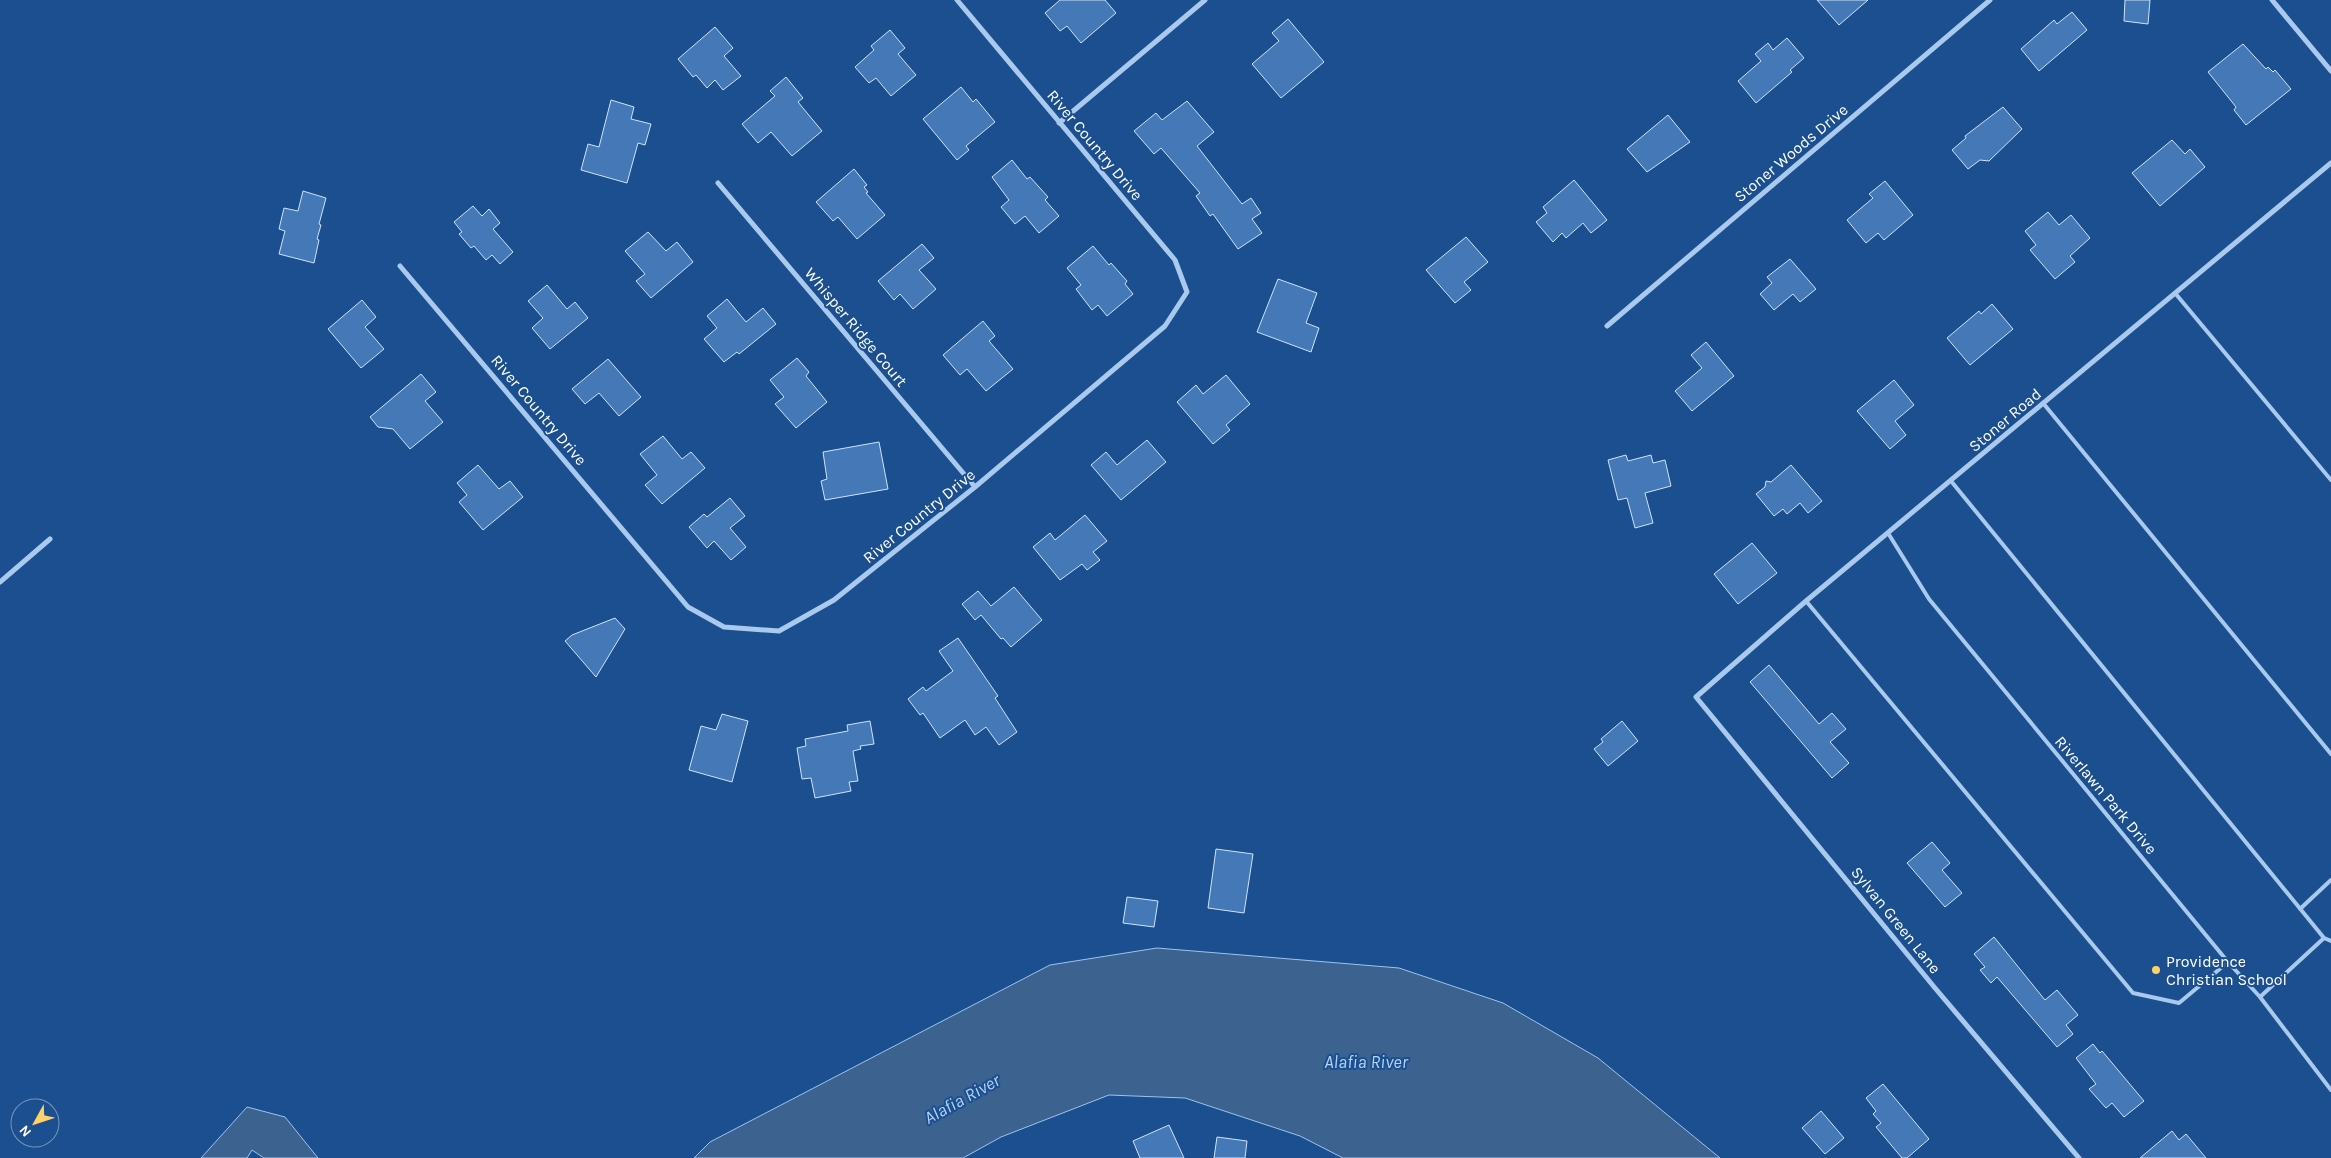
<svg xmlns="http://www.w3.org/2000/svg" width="2331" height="1158" font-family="Karla,sans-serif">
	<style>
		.water { fill: #3c6290; stroke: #9cc4f0 }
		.building { fill: #4478b7; stroke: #cfe3fa }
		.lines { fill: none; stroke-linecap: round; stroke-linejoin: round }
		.service { stroke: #a9c9ee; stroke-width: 4 }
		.minor { stroke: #a9c9ee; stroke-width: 5 }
		.poi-dot { fill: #ffd166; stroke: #1b4f8f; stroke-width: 2 }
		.labels { text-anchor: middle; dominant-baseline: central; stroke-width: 4; stroke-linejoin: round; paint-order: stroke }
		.street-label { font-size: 16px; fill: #fff; stroke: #1b4f8f }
		.poi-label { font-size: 16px; fill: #fff; stroke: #1b4f8f; text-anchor: start }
		.water-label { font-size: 18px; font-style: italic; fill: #b5d3f5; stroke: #1b4f8f }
	</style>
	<rect width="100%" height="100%" fill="#1b4f8f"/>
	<path class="water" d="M1157 948 1399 968 1503 1003 1598 1058 1720 1158H1343L1300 1136 1185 1098 1109 1095 1001 1137 963 1158H694L710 1142 1050 965Z
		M247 1107 285 1117 318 1158H264L252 1150 247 1158H201Z"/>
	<path class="building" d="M1060 0H1105L1116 13 1081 43 1067 26 1060 31 1045 13Z
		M1817 0H1868L1839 25Z
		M2125 0H2150L2148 24 2124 21Z
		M2072 12 2087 30 2039 71 2021 49 2054 20 2057 24Z
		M1288 19 1324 62 1281 98 1252 64 1279 41 1272 33Z
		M715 27 733 48 724 56 741 76 723 90 715 80 707 88 696 75 693 77 678 59Z
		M890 30 905 48 898 54 916 75 891 96 876 78 869 83 855 67 874 50 871 46Z
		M1787 38 1804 58 1790 70 1792 72 1756 103 1738 81 1761 61 1755 54 1768 43 1773 50Z
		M2243 44 2266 69 2268 67 2273 72 2275 70 2291 89 2246 125 2234 110 2236 107 2208 72Z
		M786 77 803 98 798 102 822 131 792 156 771 132 758 143 742 124 775 96 770 91Z
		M961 87 973 102 976 99 995 122 966 146 969 150 957 160 923 119Z
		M611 100 634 107 631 119 651 124 645 145 638 143 627 183 581 170 588 144 599 147Z
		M1187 101 1214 132 1197 146 1242 204 1251 198 1261 213 1252 219 1262 233 1238 249 1213 214 1210 216 1196 196 1200 193 1161 148 1154 154 1134 131 1156 113 1162 120Z
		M2003 107 2022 129 1989 161 1980 160 1968 169 1952 150 1966 138 1965 136Z
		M1668 115 1690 142 1647 172 1627 149Z
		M2172 140 2185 154 2190 149 2205 167 2160 206 2132 173Z
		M1012 160 1027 179 1030 177 1048 197 1045 200 1059 216 1039 233 1025 216 1015 224 1001 207 1009 200 992 177Z
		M854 169 867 185 864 187 868 192 866 193 885 215 857 239 838 217 833 221 816 202Z
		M1574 180 1607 220 1591 233 1583 223 1566 238 1562 233 1553 242 1536 222 1547 213 1543 207Z
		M1885 181 1913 215 1884 240 1878 233 1866 243 1847 220 1873 198 1869 194Z
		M303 191 326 198 319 224 321 225 317 239 319 240 314 263 279 254 285 231 279 229 284 208 298 211Z
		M473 206 482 216 489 209 500 223 493 229 513 252 500 264 492 255 486 260 474 246 471 248 459 234 462 232 454 222Z
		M2048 212 2059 225 2071 215 2090 238 2070 256 2075 262 2055 279 2030 250 2036 245 2025 231Z
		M648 232 666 251 677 242 693 262 651 298 636 281 645 274 625 251Z
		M1466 237 1488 262 1464 282 1471 290 1455 303 1426 270Z
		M922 244 934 258 919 270 936 289 913 309 900 294 894 300 878 281Z
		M1093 246 1109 265 1111 263 1127 281 1125 284 1133 294 1107 316 1098 305 1092 310 1076 289 1081 285 1067 268Z
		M1790 259 1816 289 1800 302 1793 294 1774 310 1760 294 1772 283 1767 277Z
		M1278 279 1317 293 1306 323 1319 328 1311 352 1257 332Z
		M547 285 567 309 575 302 588 318 550 349 532 328 543 318 528 301Z
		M727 299 746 322 763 308 776 324 739 354 737 352 724 362 704 339 717 328 707 316Z
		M362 300 376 317 365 327 384 349 361 368 328 329Z
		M1992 304 2013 329 1970 365 1947 338 1979 311 1981 314Z
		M983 321 995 336 989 341 1013 369 986 391 967 369 960 375 943 355Z
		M1706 342 1734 376 1692 411 1675 391 1702 368 1691 355Z
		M797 358 809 372 806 376 827 402 796 428 775 404 784 397 770 380Z
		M608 359 641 397 619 416 599 393 585 404 572 389Z
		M421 374 436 392 425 401 443 422 410 449 393 429 378 427 370 417Z
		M1226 375 1250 404 1226 425 1230 430 1213 444 1177 402 1196 385 1203 394Z
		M1894 380 1914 405 1895 421 1906 435 1890 449 1857 411Z
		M663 436 682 459 691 452 705 468 662 504 645 485 657 475 640 454Z
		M1147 440 1166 462 1121 500 1091 465 1106 452 1117 465Z
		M879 442 888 489 825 500 821 481 827 479 823 452Z
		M1626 455 1628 461 1651 455 1653 463 1665 460 1671 486 1645 493 1653 523 1635 528 1627 498 1618 500 1608 460Z
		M478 465 499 489 510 481 523 497 483 530 459 502 467 495 457 483Z
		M1791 465 1822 501 1808 513 1800 503 1787 514 1783 509 1774 516 1756 494 1765 487 1766 481 1771 482Z
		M730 498 745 516 730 528 746 547 731 560 714 541 707 548 689 527 704 514 707 517Z
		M1085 515 1107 541 1093 552 1100 560 1087 570 1082 564 1060 580 1033 547 1050 533 1055 540Z
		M1752 543 1777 573 1738 604 1714 574Z
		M1014 587 1042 620 1011 647 1003 638 1001 639 981 615 975 620 962 604 978 591 991 606Z
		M615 618 625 629 596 677 565 641 572 635Z
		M958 638 998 696 995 698 1017 732 999 745 986 727 975 735 965 720 940 738 923 713 920 715 908 699 923 687 926 691 953 671 939 651Z
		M1769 665 1819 724 1832 713 1846 729 1830 742 1849 763 1832 778 1750 682Z
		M722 714 748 721 732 782 689 770 701 726 716 730Z
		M870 721 874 744 860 746 861 749 853 751 858 781 849 782 851 791 815 798 811 778 802 779 797 748 806 746 805 739 848 731 847 725Z
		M1622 721 1638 741 1608 766 1594 749 1603 742 1601 739Z
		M1932 842 1950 863 1942 870 1962 893 1945 907 1907 863Z
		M1216 849 1253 854 1244 913 1208 908Z
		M1127 897 1158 901 1154 927 1123 923Z
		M1994 937 2045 1000 2057 990 2078 1015 2066 1025 2073 1034 2057 1047 1997 977 1991 983 1980 970 1985 967 1974 954Z
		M2093 1044 2100 1053 2102 1051 2144 1101 2124 1117 2112 1103 2106 1108 2089 1089 2096 1084 2076 1058Z
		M1883 1084 1929 1139 1907 1158H1902L1876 1127 1881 1123 1873 1114 1876 1111 1866 1098Z
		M1821 1111 1844 1138 1825 1154 1802 1128Z
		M1169 1125 1184 1158H1140L1133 1141Z
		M2172 1131 2179 1140 2186 1134 2206 1158H2140Z
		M1217 1137 1247 1141 1245 1158H1214Z"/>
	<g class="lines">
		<path class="service" d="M2175 293 2331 480
			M2043 403 2331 754
			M1951 481 2324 938 2331 941
			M1888 533 1929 599 2228 962 2260 997 2331 1090
			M1806 601 2133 993 2179 1003 2228 962
			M2300 909 2331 880
			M2260 997 2324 938"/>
		<path class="minor" d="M2272 0 2331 71
			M1059 123 1205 0
			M718 183 975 487
			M400 266 688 607 724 627 779 631 834 600 975 487 1165 326 1187 292 1175 260 957 0
			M1607 326 1990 0
			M0 582 50 539
			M2079 1158 1935 988 1696 697 1806 601 2331 163"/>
	</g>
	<circle class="poi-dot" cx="2156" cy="970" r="5"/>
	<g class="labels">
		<g class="street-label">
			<text transform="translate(1095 145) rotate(50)">River Country Drive</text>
			<text transform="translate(1791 153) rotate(-40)">Stoner Woods Drive</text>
			<text transform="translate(856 327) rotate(50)">Whisper Ridge Court</text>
			<text transform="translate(539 410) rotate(50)">River Country Drive</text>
			<text transform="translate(2005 420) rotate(-40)">Stoner Road</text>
			<text transform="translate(919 516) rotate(-39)">River Country Drive</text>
			<text transform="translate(2106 795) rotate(50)">Riverlawn Park Drive</text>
			<text transform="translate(1896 920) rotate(51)">Sylvan Green Lane</text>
		</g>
		<g class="poi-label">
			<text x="2166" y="961">Providence<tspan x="2166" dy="18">Christian School</tspan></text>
		</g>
		<g class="water-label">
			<text x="1366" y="1062">Alafia River</text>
			<text transform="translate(962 1099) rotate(-29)">Alafia River</text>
		</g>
	</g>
	<g transform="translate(35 1123) rotate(230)"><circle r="24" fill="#1b4f8f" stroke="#7695bc"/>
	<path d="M0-4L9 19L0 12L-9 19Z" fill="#ffd166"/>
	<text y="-8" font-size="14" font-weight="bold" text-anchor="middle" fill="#ffffff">N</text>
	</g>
</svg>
